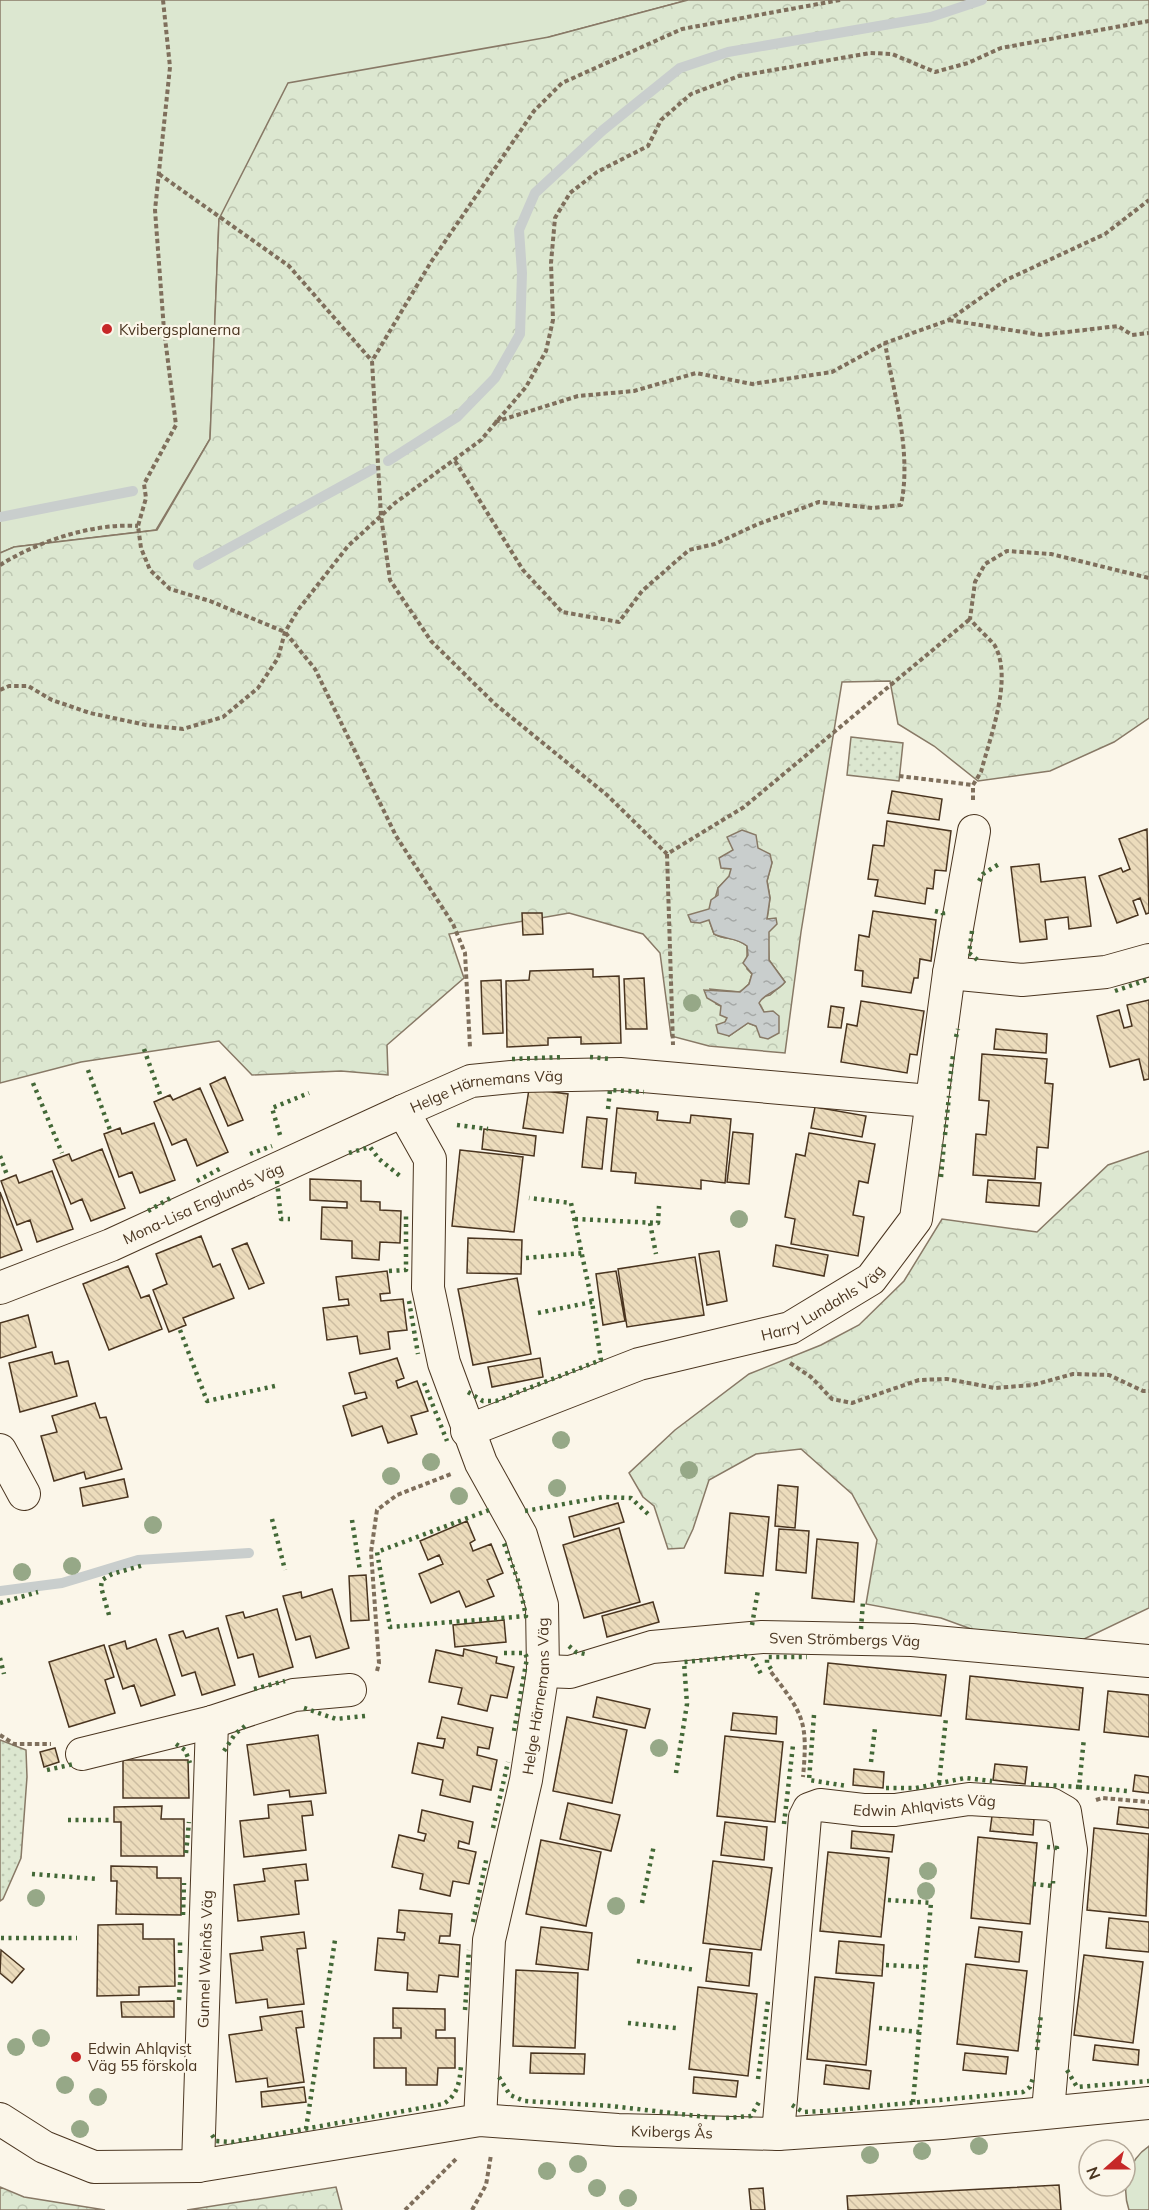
<svg xmlns="http://www.w3.org/2000/svg" width="1149" height="2210" font-family="Mulish,sans-serif">
	<style>
		.green { fill: #dce7d0; stroke: #887966; stroke-width: 1.5 }
		.forest { fill: url(#forest-crowns); stroke: #887966; stroke-width: 1.5; fill-rule: evenodd }
		.park { fill: url(#park-dots); stroke: #887966; stroke-width: 1.5 }
		.water { fill: url(#water-ripples); stroke: #887966; stroke-width: 1.5 }
		.lines { fill: none; stroke-linecap: round; stroke-linejoin: round }
		.stream { stroke: #c9cecd; stroke-width: 10 }
		.building { fill: url(#building-back-hatch); stroke: #4a3520; stroke-width: 1.5 }
		.street-casing { stroke: #4a3520; stroke-width: 34 }
		.path { stroke: #7f6f5c; stroke-width: 4; stroke-dasharray: 4.5 3; stroke-linecap: butt }
		.street { stroke: #fbf6e9; stroke-width: 32 }
		.hedge { stroke: #436837; stroke-width: 4.5; stroke-dasharray: 3 4.5; stroke-linecap: butt }
		.tree { fill: #96a887 }
		.poi-dot { fill: #c62828; stroke: #fbf6e9; stroke-width: 2 }
		.labels { text-anchor: middle; dominant-baseline: central; stroke-width: 4.5; stroke-linejoin: round; paint-order: stroke }
		.poi-label { font-size: 15px; fill: #4a3520; stroke: #fbf6e9; text-anchor: start }
		.street-label { font-size: 15px; fill: #4a3520; stroke: #fbf6e9 }
	</style>
	<defs>
		<pattern id="forest-crowns" width="20" height="18" patternUnits="userSpaceOnUse" patternTransform="scale(1.5)"><rect width="20" height="18" fill="#dce7d0"/><path d="M2 6a3 3 0 1 1 6 0M12 15a3 3 0 1 1 6 0" fill="none" stroke="#bec7b2"/></pattern>
		<pattern id="park-dots" width="8" height="8" patternUnits="userSpaceOnUse" patternTransform="scale(1.5)"><rect width="8" height="8" fill="#dce7d0"/><path d="M2 2h.1M6 6h.1" fill="none" stroke="#bec7b2" stroke-width="1.8" stroke-linecap="round"/></pattern>
		<pattern id="water-ripples" width="26" height="14" patternUnits="userSpaceOnUse" patternTransform="scale(1.5)"><rect width="26" height="14" fill="#c9cecd"/><path d="M2 4q2-2 4 0t4 0M15 11q2-2 4 0t4 0" fill="none" stroke="#a5a8a6"/></pattern>
		<pattern id="building-back-hatch" width="6" height="6" patternUnits="userSpaceOnUse" patternTransform="scale(1.5)"><rect width="6" height="6" fill="#ecdcbc"/><path d="M-1 5l2 2M0 0l6 6M5-1l2 2" fill="none" stroke="#ccbda1"/></pattern>
	</defs>
	<rect width="100%" height="100%" fill="#fbf6e9"/>
	<path class="green" d="M0 0H688L549 37 219 219 210 439 156 530 14 547 0 553Z
		M1149 2146V2210H1129C1121 2187 1128 2160 1149 2146Z"/>
	<path class="forest" d="M688 0H1149V718L1114 742 1050 771 978 781 934 746 898 724 890 681 842 682 801 932 785 1053 709 1046 671 1036 660 953 643 934 569 913 449 934 464 978 387 1045 388 1075 341 1071 252 1075 219 1041 81 1062 0 1083V553L14 547 157 530 210 439 219 219 288 83 549 37ZM733 850 772 862 767 881 770 898 767 919 769 960 785 982 770 995 762 997 759 1003 764 1012 756 1026 748 1023 729 1036 725 1022 727 1018 721 1006 716 1004 710 989 740 992 749 984 752 974 747 969V946C736 937 726 940 714 934L709 920 718 888 730 876 731 869 727 855Z
		M1149 1151V1608L1080 1641 996 1638 941 1618 866 1604 877 1540 852 1494 801 1449 756 1454 709 1480 693 1529 684 1548 668 1549 654 1506 643 1497 629 1473 675 1430 749 1374 821 1345 859 1325 904 1281 942 1219 1037 1232 1108 1165Z
		M0 2187 24 2197 105 2210H0Z
		M336 2187 342 2210H187Z"/>
	<path class="park" d="M851 737 903 743 899 781 847 775Z
		M0 1740 26 1750 27 1777 21 1858 3 1899 0 1901Z"/>
	<path class="water" d="M742 830 756 835 758 848 770 854 772 863 767 881 770 898 767 919 776 918 777 924 769 932V960L785 982C778 992 764 993 759 1003L764 1012 773 1011 779 1016V1033L768 1039 760 1037 756 1026 748 1023 729 1036 718 1033 716 1025 725 1022 727 1018 720 1015 721 1006 707 998 704 990 740 992 749 984 752 974 743 963 748 955 747 946C736 937 726 940 714 934L709 920 700 923 691 922 688 915 709 909 711 900 718 895V888L729 876 731 869 721 868 719 858 733 850 727 837Z"/>
	<g class="lines">
		<path class="stream" d="M388 461 457 417 495 378 520 334 522 273 519 230 535 193 603 130 680 68 728 52 931 17 982 0
			M0 517 133 491
			M198 565 373 469
			M0 1591 62 1583 138 1560 249 1553"/>
	</g>
	<path class="building" d="M892 791 942 799 939 820 888 813Z
		M887 821 951 831 946 871 935 870 933 889 927 888 925 904 875 896 878 880 868 879 873 845 884 846Z
		M1147 829 1149 913 1146 914 1140 898 1133 901 1138 915 1117 923 1099 876 1121 868 1123 872 1130 869 1119 839Z
		M1039 864 1041 882 1085 877 1091 926 1069 929 1068 917 1045 920 1047 939 1020 942 1011 867Z
		M873 911 936 920 931 961 920 959 918 978H914L911 993 862 986 863 971 855 970 859 935 869 937Z
		M522 913H542L543 934 523 935Z
		M593 969V977L619 976 621 1043 581 1044V1037L548 1038V1045L507 1047 506 981 529 980 530 971Z
		M644 978 647 1029H626L624 979Z
		M501 980 503 1033 483 1034 481 981Z
		M1149 1000V1079L1144 1080 1139 1059 1110 1067 1097 1016 1119 1010 1124 1028 1132 1026 1127 1005Z
		M861 1001 924 1011 917 1055 910 1054 907 1073 841 1062 847 1024 857 1026Z
		M831 1006 844 1008 841 1028 828 1027Z
		M996 1029 1047 1034 1046 1053 994 1049Z
		M982 1054 1047 1059 1045 1083 1053 1084 1048 1148 1037 1147 1035 1179 973 1175 976 1134 986 1135 989 1101 979 1100Z
		M225 1077 243 1120 228 1126 210 1084Z
		M200 1088 228 1152 197 1166 186 1139 172 1145 154 1102 170 1095 173 1100Z
		M529 1089 568 1094 563 1133 523 1128Z
		M815 1107 866 1116 862 1137 811 1128Z
		M617 1108 658 1112 657 1120 690 1123 691 1115 731 1119 725 1183 701 1180V1189L635 1183 636 1173 611 1171Z
		M587 1117 607 1119 602 1169 582 1167Z
		M154 1123 175 1180 140 1193 132 1172 119 1177 104 1134 120 1128 122 1134Z
		M484 1129 536 1136 534 1156 482 1149Z
		M733 1132 753 1134 749 1184 727 1182Z
		M809 1133 875 1144 868 1183 859 1181 853 1215 864 1217 858 1256 791 1244 795 1219 785 1217 796 1154 805 1156Z
		M102 1149 125 1208 91 1221 82 1199 71 1204 53 1160 69 1154 72 1161Z
		M460 1150 523 1157 514 1232 452 1226Z
		M52 1171 73 1229 37 1242 30 1220 17 1225 1 1181 16 1175 19 1183Z
		M310 1179 361 1181V1201L380 1202V1210L401 1211 400 1243 380 1242 379 1260 352 1258V1241L321 1239 322 1207 347 1208V1202L310 1200Z
		M988 1180 1041 1183 1039 1206 986 1202Z
		M0 1192 22 1250 0 1258Z
		M201 1236 213 1267 220 1264 234 1298 183 1318 186 1325 169 1332 153 1290 167 1284 156 1254Z
		M468 1238 522 1240 521 1274 467 1273Z
		M247 1243 264 1283 249 1289 232 1249Z
		M776 1245 828 1255 824 1276 773 1266Z
		M719 1251 727 1301 707 1305 699 1254Z
		M695 1257 704 1315 627 1327 618 1269Z
		M128 1266 141 1298 149 1295 162 1329 109 1350 83 1284Z
		M387 1271 390 1293 380 1294 381 1301 403 1299 407 1330 388 1332 390 1349 360 1354 357 1336 327 1340 323 1308 349 1305 348 1299 339 1300 336 1277Z
		M616 1271 625 1321 603 1325 596 1274Z
		M517 1278 531 1354 473 1365 458 1289Z
		M28 1315 36 1347 0 1358V1323Z
		M52 1352 55 1364 68 1361 77 1396 20 1412 9 1363Z
		M397 1358 404 1378 396 1381 398 1388 417 1381 428 1411 411 1416 417 1434 388 1443 382 1426 352 1436 343 1406 367 1398 365 1392 355 1394 349 1373Z
		M540 1358 543 1377 492 1387 488 1367Z
		M95 1403 100 1418 106 1417 122 1469 86 1479 84 1472 54 1481 41 1436 57 1432 52 1416Z
		M124 1479 128 1497 83 1506 80 1488Z
		M778 1485 798 1487 795 1528 775 1526Z
		M618 1503 624 1522 574 1537 569 1517Z
		M730 1513 769 1517 763 1576 725 1573Z
		M467 1521 475 1540 470 1543 473 1551 491 1544 503 1573 487 1580 494 1596 466 1607 459 1591 431 1603 419 1574 443 1564 439 1555 428 1560 420 1541Z
		M619 1528 640 1602 584 1618 563 1545Z
		M779 1529 809 1531 806 1573 776 1570Z
		M817 1539 858 1543 854 1602 812 1598Z
		M366 1575 369 1620 351 1621 349 1576Z
		M332 1589 349 1648 316 1658 310 1636 296 1640 283 1596 301 1592 302 1598Z
		M653 1602 659 1622 607 1637 602 1616Z
		M277 1609 293 1667 259 1677 253 1654 238 1658 226 1616 243 1612 245 1618Z
		M504 1620 506 1642 455 1647 453 1625Z
		M218 1628 235 1685 202 1695 195 1672 182 1676 169 1635 183 1631 186 1638Z
		M156 1639 175 1695 141 1706 134 1685 123 1689 109 1646 125 1641 127 1649Z
		M104 1645 114 1677 105 1680 115 1713 69 1727 49 1662Z
		M464 1649 497 1657 496 1663 514 1667 507 1698 491 1695 487 1711 458 1704 462 1688 429 1682 436 1650 463 1656Z
		M828 1663 946 1675 941 1716 824 1704Z
		M970 1676 1083 1688 1079 1730 966 1719Z
		M1108 1691 1149 1695V1737L1104 1732Z
		M597 1697 650 1709 645 1728 593 1717Z
		M733 1713 777 1717 776 1734 731 1730Z
		M442 1717 493 1728 489 1749 478 1747 477 1755 497 1760 491 1790 473 1786 470 1802 440 1795 443 1780 412 1773 418 1743 443 1748 445 1739 437 1738Z
		M567 1717 627 1730 612 1803 553 1791Z
		M318 1735 326 1793 290 1797 289 1790 254 1795 247 1745Z
		M725 1736 783 1742 775 1822 717 1816Z
		M55 1748 59 1762 44 1767 40 1752Z
		M123 1760H188L189 1798H123Z
		M995 1764 1027 1767 1025 1784 993 1780Z
		M854 1769 884 1772 883 1788 853 1785Z
		M1135 1775 1149 1777V1793L1133 1791Z
		M311 1801 313 1815 302 1816 306 1850 244 1857 240 1821 269 1818 268 1805Z
		M568 1803 620 1815 611 1851 560 1839Z
		M162 1806 161 1819H184V1856H121V1822H114V1807Z
		M1119 1807 1149 1810V1828L1117 1824Z
		M422 1810 473 1822 469 1844 459 1841 458 1848 476 1852 469 1884 453 1881 450 1896 420 1889 423 1874 392 1867 399 1835 424 1841 426 1834 418 1832Z
		M992 1816 1034 1819 1033 1835 990 1831Z
		M725 1822 767 1827 764 1860 721 1855Z
		M1094 1828 1149 1834 1146 1916 1087 1910Z
		M852 1831 894 1835 892 1852 851 1848Z
		M978 1837 1037 1843 1030 1924 971 1918Z
		M541 1840 601 1852 586 1926 526 1914Z
		M828 1852 889 1858 881 1937 820 1931Z
		M713 1861 772 1868 761 1950 703 1943Z
		M306 1864 308 1880 295 1881 299 1914 238 1921 234 1885 265 1881 263 1869Z
		M111 1866 157 1867V1878H181V1915L116 1914 117 1881H111Z
		M399 1910 452 1914 450 1936H440L439 1943 460 1945 458 1977 439 1975 437 1992 407 1990 408 1973 375 1970 378 1938 404 1940 405 1933 397 1932Z
		M1109 1918 1149 1922V1952L1106 1948Z
		M143 1924V1939H174L175 1986 139 1987V1995L97 1996 98 1925Z
		M541 1927 592 1933 588 1970 536 1964Z
		M979 1927 1022 1932 1019 1962 975 1957Z
		M304 1932 306 1948 297 1949 304 2004 268 2008 267 1999 236 2003 230 1954 263 1950 261 1937Z
		M839 1941 884 1945 882 1976 836 1973Z
		M710 1949 752 1953 749 1986 706 1981Z
		M1 1950 24 1969 12 1983 0 1973Z
		M1084 1955 1143 1962 1133 2043 1074 2035Z
		M966 1964 1027 1971 1018 2051 957 2044Z
		M516 1970 578 1973 575 2048 513 2046Z
		M815 1977 874 1983 866 2065 807 2059Z
		M698 1987 757 1994 748 2076 689 2069Z
		M174 2001V2017H122L121 2002Z
		M393 2008 445 2009V2030H436V2038H455V2068H438L437 2085H406V2068H374V2038H401V2028H393Z
		M302 2011 304 2027 296 2028 304 2082 268 2087 267 2078 236 2082 229 2035 262 2030 260 2017Z
		M1095 2045 1139 2050 1138 2065 1093 2060Z
		M531 2053 585 2054 584 2074 530 2073Z
		M965 2053 1008 2057 1006 2074 963 2070Z
		M826 2065 871 2071 869 2089 824 2084Z
		M694 2077 738 2081 736 2097 693 2093Z
		M304 2087 306 2102 262 2107 261 2092Z
		M1059 2185 1061 2210H848L847 2196Z
		M763 2188 765 2210H751L749 2189Z"/>
	<g class="lines">
		<g class="street-casing">
			<g id="street">
				<path d="M949 973 1022 980 1106 972 1149 960"/>
				<path id="s1" d="M0 1288 111 1245 403 1111"/>
				<path id="s2" d="M467 1431 639 1364 790 1328 871 1279 916 1219 949 973 974 831"/>
				<path d="M0 1450 24 1494"/>
				<path id="s3" d="M543 1671 570 1672 652 1647 762 1637 912 1640 1149 1661"/>
				<path d="M82 1754 212 1722 294 1695 350 1690"/>
				<path id="s4" d="M0 2119 44 2147 94 2167 198 2166 212 1722"/>
				<path id="s5" d="M480 2120 489 1940 526 1780 543 1671 542 1605 521 1535 481 1463 444 1363 428 1288 430 1159 403 1111 471 1081 522 1076 620 1074 930 1101"/>
				<path id="s6" d="M778 2134 805 1817 809 1809 820 1805 863 1810H895L969 1799 1051 1804 1065 1812 1071 1850 1048 2111"/>
				<path id="s7" d="M198 2166 480 2120 618 2130 778 2134 942 2123 1149 2103"/>
			</g>
		</g>
		<path class="path" d="M163 0 170 67 155 210 164 330 176 425 144 484 146 498 138 526 141 548 150 570 170 589 210 601 285 632 315 669 396 836 453 924 465 953 470 1047
			M840 0 682 29 562 83 534 111 431 262 372 361 381 516 390 580 431 641 495 704 607 795 667 854 744 807 970 619
			M159 174 289 266 372 361
			M949 320 1041 335 1118 326 1132 335 1149 333
			M495 422 578 396 634 391 696 373 752 384 832 372 885 343 949 320 1006 280 1105 234 1149 200
			M455 461 523 570 562 612 619 622 642 591 689 550 715 544 758 524 819 502 873 508 901 505C912 452 894 395 885 343
			M0 565C39 541 92 523 138 526
			M0 690 9 686H28L52 700 90 713 146 725 183 729 223 717 258 688 278 658 285 632 298 610 348 546 395 503 481 440 526 387 546 351 553 320 551 263 555 218 570 193 597 172 648 146 661 120 691 94 739 76 870 53 892 54 935 72 968 63 1001 48 1149 21
			M899 776 973 785
			M973 800V785L981 772C990 737 1013 679 995 646 992 641 976 627 970 619L975 582 985 564 1007 551 1051 554 1149 578
			M667 854 673 1045
			M790 1363 811 1377 832 1399 852 1403 919 1380 947 1379 995 1388 1033 1385 1073 1374 1109 1375 1143 1391H1149
			M377 1671 379 1663 371 1552 377 1510 397 1495 451 1474
			M771 1672C804 1715 808 1722 803 1777
			M0 1735 14 1744H51
			M1096 1800 1102 1798 1149 1802
			M405 2210 457 2158
			M472 2210 486 2185 491 2155"/>
		<use href="#street" class="street"/>
		<path class="hedge" d="M979 881 983 874 999 864
			M935 911 943 913V919
			M972 931 969 953 980 962
			M1115 991 1149 979
			M956 1037 958 1029
			M144 1049 161 1097
			M590 1057 610 1059
			M512 1059 564 1057
			M88 1070 110 1130
			M33 1083 62 1153
			M949 1089 953 1055
			M608 1109 610 1090 644 1092
			M457 1125 488 1129
			M280 1135 272 1108 309 1093
			M945 1135 949 1096
			M349 1153 370 1147 379 1159 400 1176
			M250 1154 272 1146
			M0 1156 7 1175
			M941 1177 944 1143
			M197 1181 223 1167
			M277 1181 281 1219H290
			M148 1211 174 1196
			M575 1219 658 1223 659 1206
			M650 1223 656 1254
			M526 1258 583 1253
			M389 1271 406 1270V1216
			M409 1301 418 1354
			M538 1313 592 1302
			M180 1330 207 1401 275 1386
			M424 1383 447 1441
			M468 1392 483 1401H496L601 1360 592 1302 571 1203 529 1198
			M489 1510 377 1552 390 1627 526 1616 519 1583 503 1541
			M525 1511 603 1497 631 1498 648 1514
			M272 1519 285 1570
			M352 1520 360 1571
			M0 1603 38 1592
			M109 1615 101 1587 102 1580 112 1574 144 1565
			M752 1625 758 1590
			M861 1629 863 1601
			M569 1646 576 1652 585 1654
			M504 1653H525L527 1658 514 1731
			M0 1658 4 1674
			M771 1669 767 1663V1657H807
			M254 1689 285 1681
			M304 1708 336 1719 365 1716
			M814 1715 809 1780 847 1786
			M176 1744 185 1750 190 1763
			M224 1751 235 1734 245 1726
			M871 1762 875 1728
			M47 1770 74 1764
			M676 1773 687 1704 684 1662 745 1656 753 1659 761 1674
			M939 1783 946 1718
			M1031 1784 1079 1787 1084 1738
			M1079 1787 1128 1791
			M886 1788H916L965 1778 992 1781
			M68 1820H110
			M784 1824 793 1745
			M493 1828 508 1762
			M1047 1847 1057 1848 1056 1852
			M186 1853 189 1822
			M32 1874 98 1879
			M1033 1884 1053 1886V1881
			M888 1900 931 1903 913 2102
			M642 1903 654 1845
			M183 1915 184 1883
			M473 1922 487 1856
			M1 1938H77
			M180 1953V1939
			M637 1961 696 1970
			M886 1965 925 1967
			M179 2000 181 1965
			M465 2010 469 1950
			M628 2023 676 2028
			M879 2028 920 2032
			M1037 2050 1041 2014
			M1067 2070 1077 2087 1149 2081
			M499 2077 510 2095 524 2101 611 2106 715 2118
			M758 2079 768 2001
			M792 2105 803 2112 826 2111 1023 2092 1030 2087 1033 2078
			M726 2118 751 2116 759 2102
			M306 2129 335 1940
			M212 2135 216 2141 232 2142 443 2104C458 2096 460 2080 461 2065"/>
	</g>
	<g class="tree">
		<circle cx="692" cy="1003" r="9"/>
		<circle cx="739" cy="1219" r="9"/>
		<circle cx="561" cy="1440" r="9"/>
		<circle cx="431" cy="1462" r="9"/>
		<circle cx="689" cy="1470" r="9"/>
		<circle cx="391" cy="1476" r="9"/>
		<circle cx="557" cy="1488" r="9"/>
		<circle cx="459" cy="1496" r="9"/>
		<circle cx="153" cy="1525" r="9"/>
		<circle cx="72" cy="1566" r="9"/>
		<circle cx="22" cy="1572" r="9"/>
		<circle cx="659" cy="1748" r="9"/>
		<circle cx="928" cy="1871" r="9"/>
		<circle cx="926" cy="1891" r="9"/>
		<circle cx="36" cy="1898" r="9"/>
		<circle cx="616" cy="1906" r="9"/>
		<circle cx="41" cy="2038" r="9"/>
		<circle cx="16" cy="2047" r="9"/>
		<circle cx="65" cy="2085" r="9"/>
		<circle cx="98" cy="2097" r="9"/>
		<circle cx="80" cy="2129" r="9"/>
		<circle cx="979" cy="2146" r="9"/>
		<circle cx="922" cy="2151" r="9"/>
		<circle cx="870" cy="2155" r="9"/>
		<circle cx="578" cy="2164" r="9"/>
		<circle cx="547" cy="2171" r="9"/>
		<circle cx="597" cy="2188" r="9"/>
		<circle cx="628" cy="2198" r="9"/>
	</g>
	<g class="poi-dot">
		<circle cx="107" cy="329" r="6"/>
		<circle cx="76" cy="2057" r="6"/>
	</g>
	<g class="labels">
		<g class="poi-label">
			<text x="119" y="329">Kvibergsplanerna</text>
			<text x="88" y="2048">Edwin Ahlqvist<tspan x="88" dy="17">Väg 55 förskola</tspan></text>
		</g>
		<g class="street-label">
			<text stroke="none"><textPath href="#s5" startOffset="1131">Helge Härnemans Väg</textPath></text>
			<text stroke="none"><textPath href="#s1" startOffset="220">Mona-Lisa Englunds Väg</textPath></text>
			<text stroke="none"><textPath href="#s2" startOffset="380">Harry Lundahls Väg</textPath></text>
			<text stroke="none"><textPath href="#s3" startOffset="306">Sven Strömbergs Väg</textPath></text>
			<text stroke="none"><textPath href="#s5" startOffset="429">Helge Härnemans Väg</textPath></text>
			<text stroke="none"><textPath href="#s6" startOffset="444">Edwin Ahlqvists Väg</textPath></text>
			<text stroke="none"><textPath href="#s4" startOffset="417">Gunnel Weinås Väg</textPath></text>
			<text stroke="none"><textPath href="#s7" startOffset="478">Kvibergs Ås</textPath></text>
		</g>
	</g>
	<g transform="translate(1107 2168) rotate(249)"><circle r="28" fill="#fbf6e9" stroke="#b4a999" stroke-width="1.5"/>
	<path d="M0-4.5L10 22L0 15L-10 22Z" fill="#c62828"/>
	<text y="-9" font-size="16" font-weight="bold" text-anchor="middle" fill="#4a3520">N</text>
	</g>
</svg>
